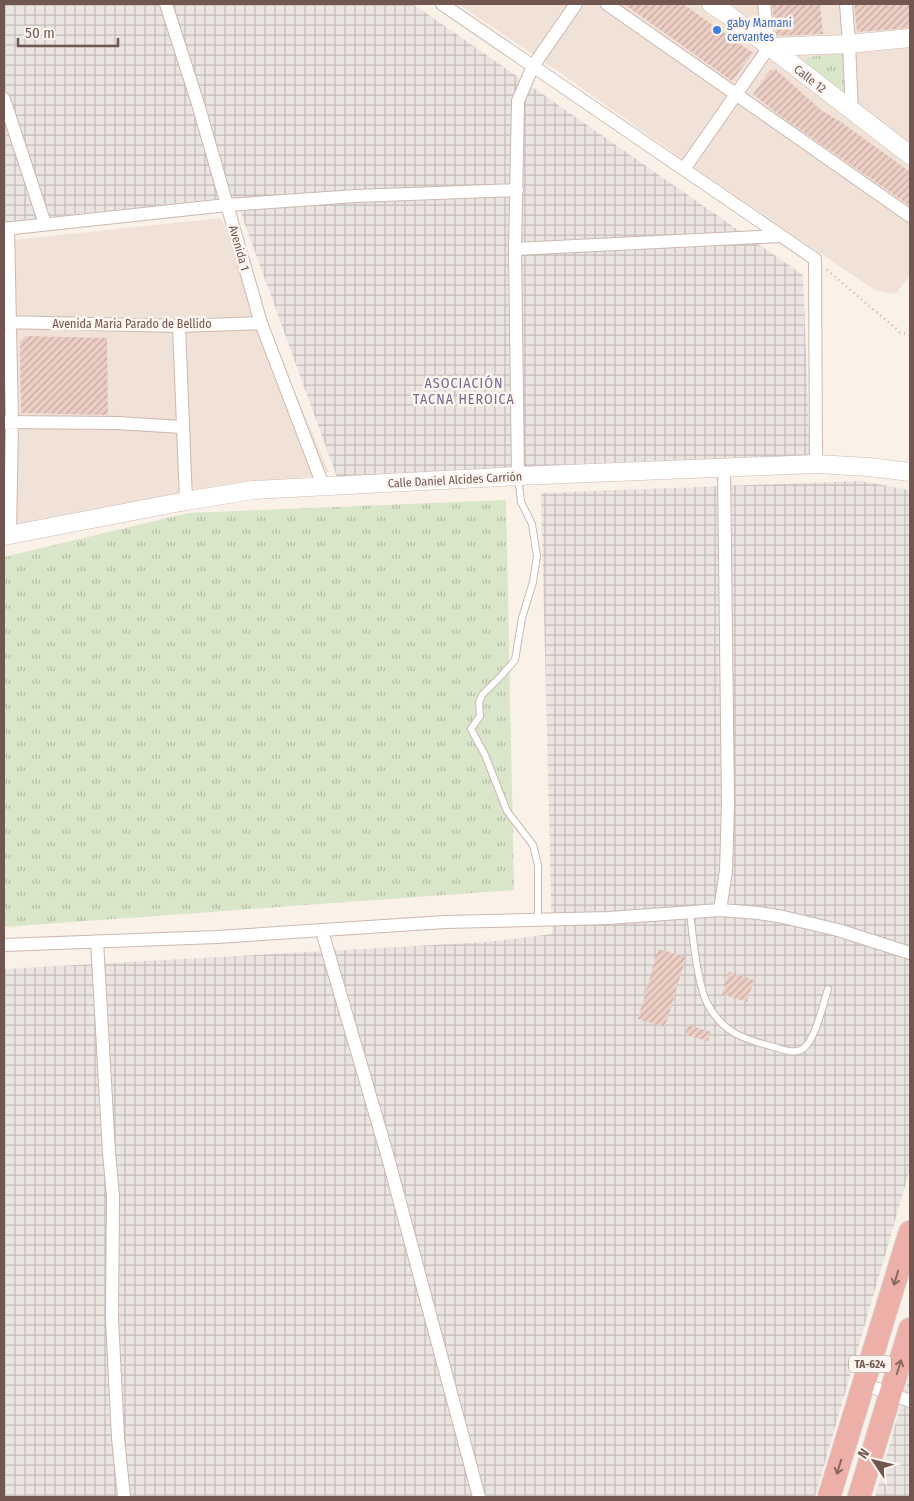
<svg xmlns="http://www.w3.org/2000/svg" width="914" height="1501" font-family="'Fira Sans Condensed',sans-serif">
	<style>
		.residential { fill: #f1e2d8 }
		.industrial { fill: url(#industrial-grid) }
		.grass { fill: url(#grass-tufts) }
		.building { fill: url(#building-hatch) }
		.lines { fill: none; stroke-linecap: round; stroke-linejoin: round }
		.lane-casing { stroke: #cbb8b0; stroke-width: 8 }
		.street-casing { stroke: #cbb8b0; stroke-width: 14 }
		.secondary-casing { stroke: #cfbab1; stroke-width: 19 }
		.highway-casing { stroke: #d7d0ce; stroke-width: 24 }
		.path { stroke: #d1b1a7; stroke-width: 2.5; stroke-dasharray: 1 4; stroke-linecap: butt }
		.lane { stroke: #fff; stroke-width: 6 }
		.street { stroke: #fff; stroke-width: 12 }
		.secondary { stroke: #fff; stroke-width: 18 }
		.highway { stroke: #ecb0a8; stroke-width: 22 }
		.oneway { stroke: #8a6962 }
		.shop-dot { fill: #3f7fe0; stroke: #fdf5ef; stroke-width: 2 }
		.labels { text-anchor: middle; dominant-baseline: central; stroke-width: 5; stroke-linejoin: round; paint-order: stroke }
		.shield { fill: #fdf5ef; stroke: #9b8680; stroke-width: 1 }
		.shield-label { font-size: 11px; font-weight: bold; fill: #715750 }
		.shop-label { font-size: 12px; fill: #366cbe; stroke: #fdf5ef; text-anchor: start }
		.street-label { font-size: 12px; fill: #715750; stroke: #fdf5ef }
		.neighbourhood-label { font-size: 14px; letter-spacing: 1px; fill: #7b678d; stroke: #fdf5ef }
	</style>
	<defs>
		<pattern id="industrial-grid" width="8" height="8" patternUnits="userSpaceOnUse" patternTransform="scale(1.25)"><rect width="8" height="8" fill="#ebe5e2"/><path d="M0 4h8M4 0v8" fill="none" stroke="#c3bcba"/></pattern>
		<pattern id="grass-tufts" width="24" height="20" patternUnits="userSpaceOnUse" patternTransform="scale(1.25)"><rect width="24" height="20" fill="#d9e6c9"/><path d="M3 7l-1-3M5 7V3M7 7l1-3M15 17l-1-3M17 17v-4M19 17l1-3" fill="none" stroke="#b4bda6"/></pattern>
		<pattern id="building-hatch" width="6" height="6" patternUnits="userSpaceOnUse" patternTransform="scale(1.25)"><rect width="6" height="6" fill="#eccec4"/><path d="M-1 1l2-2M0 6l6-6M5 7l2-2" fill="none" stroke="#c4aaa2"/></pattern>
	</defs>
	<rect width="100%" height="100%" fill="#faf1e9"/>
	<path class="residential" d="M458 4H910V276L895 294 875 290 705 175 556 70Z
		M221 218 329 472 4 541V241Z"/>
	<path class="industrial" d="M4 4H413L803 275 810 463 338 480 235 197 4 222Z
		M860 481 910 490V1169L815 1497H4V969L487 942 552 934 541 493Z
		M910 1373V1497H875L897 1418Z"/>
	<path class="grass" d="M843 53 847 86 844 91 840 92 806 64V59L810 57Z
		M506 500 514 890 4 927V557L188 513Z"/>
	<path class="building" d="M624 4H683L753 53 732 81Z
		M772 4H820L823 34 776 36Z
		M854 4H910V28L857 32Z
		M775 69 821 110 841 122 910 172V206L779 115 753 94 770 70Z
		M26 336 107 338 108 415 21 413 20 342Z
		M658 949 686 957 665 1027 638 1019Z
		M729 972 754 980 747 1002 722 994Z
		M688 1025 711 1032 708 1041 685 1035Z"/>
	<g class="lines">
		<g class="lane-casing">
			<path id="lane" d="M518 476 521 502 532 524 537 556 533 582 522 618 515 660 502 675 482 695 479 702 480 716 471 729 485 755 507 811 533 845 538 865V920
				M690 913C693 937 697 982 707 1003 723 1033 743 1039 774 1047 782 1049 793 1054 801 1050 815 1043 823 1004 828 989"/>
		</g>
		<g class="street-casing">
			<path id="street" d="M166 4 198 104 261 323 324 488
				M442 4 815 259 816 464
				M607 4 910 216
				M846 4 849 44 852 112
				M4 99 45 224
				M684 169 769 47 764 4
				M8 228 12 423 10 535
				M4 229 227 205 356 196 517 190
				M515 249 780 236
				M4 322 179 326 261 323
				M179 326 186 501
				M4 422 117 423 182 427
				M518 476 515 249 518 101 533 66 576 4
				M720 910 726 871 728 804 724 469
				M322 931 387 1154 479 1497
				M97 941 109 1153 113 1196 112 1318 118 1438 124 1497
				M4 945 217 937 445 922 609 918 720 910 759 913 783 917 838 930 910 953
				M864 1384 910 1401"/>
		</g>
		<g class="secondary-casing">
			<path id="secondary" d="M711 4 727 14 910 155
				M769 47 849 44 910 38
				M4 536 186 501 253 490 518 476 816 464 869 467 910 472"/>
		</g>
		<g class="highway-casing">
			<path id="highway" d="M829 1497 910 1232
				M859 1497 910 1329"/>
		</g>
		<path class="path" d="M827 270 900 332 910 335"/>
		<use href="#lane" class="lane"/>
		<use href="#street" class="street"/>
		<use href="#secondary" class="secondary"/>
		<use href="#highway" class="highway"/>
	</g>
	<defs><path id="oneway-shaft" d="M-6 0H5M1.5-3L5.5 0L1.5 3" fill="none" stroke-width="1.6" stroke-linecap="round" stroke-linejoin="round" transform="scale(1.25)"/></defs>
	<g class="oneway">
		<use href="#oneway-shaft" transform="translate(896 1278) rotate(107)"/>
		<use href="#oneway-shaft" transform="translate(899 1367) rotate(-73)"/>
		<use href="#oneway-shaft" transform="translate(839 1467) rotate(107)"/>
	</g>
	<circle class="shop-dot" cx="717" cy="30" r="5"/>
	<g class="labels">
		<rect class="shield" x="849" y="1355.5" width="42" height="17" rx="4"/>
		<g class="shield-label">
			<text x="870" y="1364">TA-624</text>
		</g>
		<g class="shop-label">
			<text x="727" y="23">gaby Mamani<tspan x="727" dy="14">cervantes</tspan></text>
		</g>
		<g class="street-label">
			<text transform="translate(810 79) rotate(38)">Calle 12</text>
			<text transform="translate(239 248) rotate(74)">Avenida 1</text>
			<text x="132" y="324">Avenida Maria Parado de Bellido</text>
			<text transform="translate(455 480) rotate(-3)">Calle Daniel Alcides Carrión</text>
		</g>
		<g class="neighbourhood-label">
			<text x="464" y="383">ASOCIACIÓN<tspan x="464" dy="16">TACNA HEROICA</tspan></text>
		</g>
	</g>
	<rect width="914" height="1501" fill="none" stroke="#715750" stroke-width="10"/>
	<g transform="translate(874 1461) rotate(305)" stroke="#fdf5ef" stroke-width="4" paint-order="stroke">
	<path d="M0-4L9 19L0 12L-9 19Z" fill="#715750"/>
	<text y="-8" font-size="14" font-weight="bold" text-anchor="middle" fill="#715750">N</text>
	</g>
	<path d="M18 38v8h100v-8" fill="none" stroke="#715750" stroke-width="2.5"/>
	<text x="25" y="38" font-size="15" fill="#715750" stroke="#fdf5ef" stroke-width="4" paint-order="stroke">50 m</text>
</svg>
